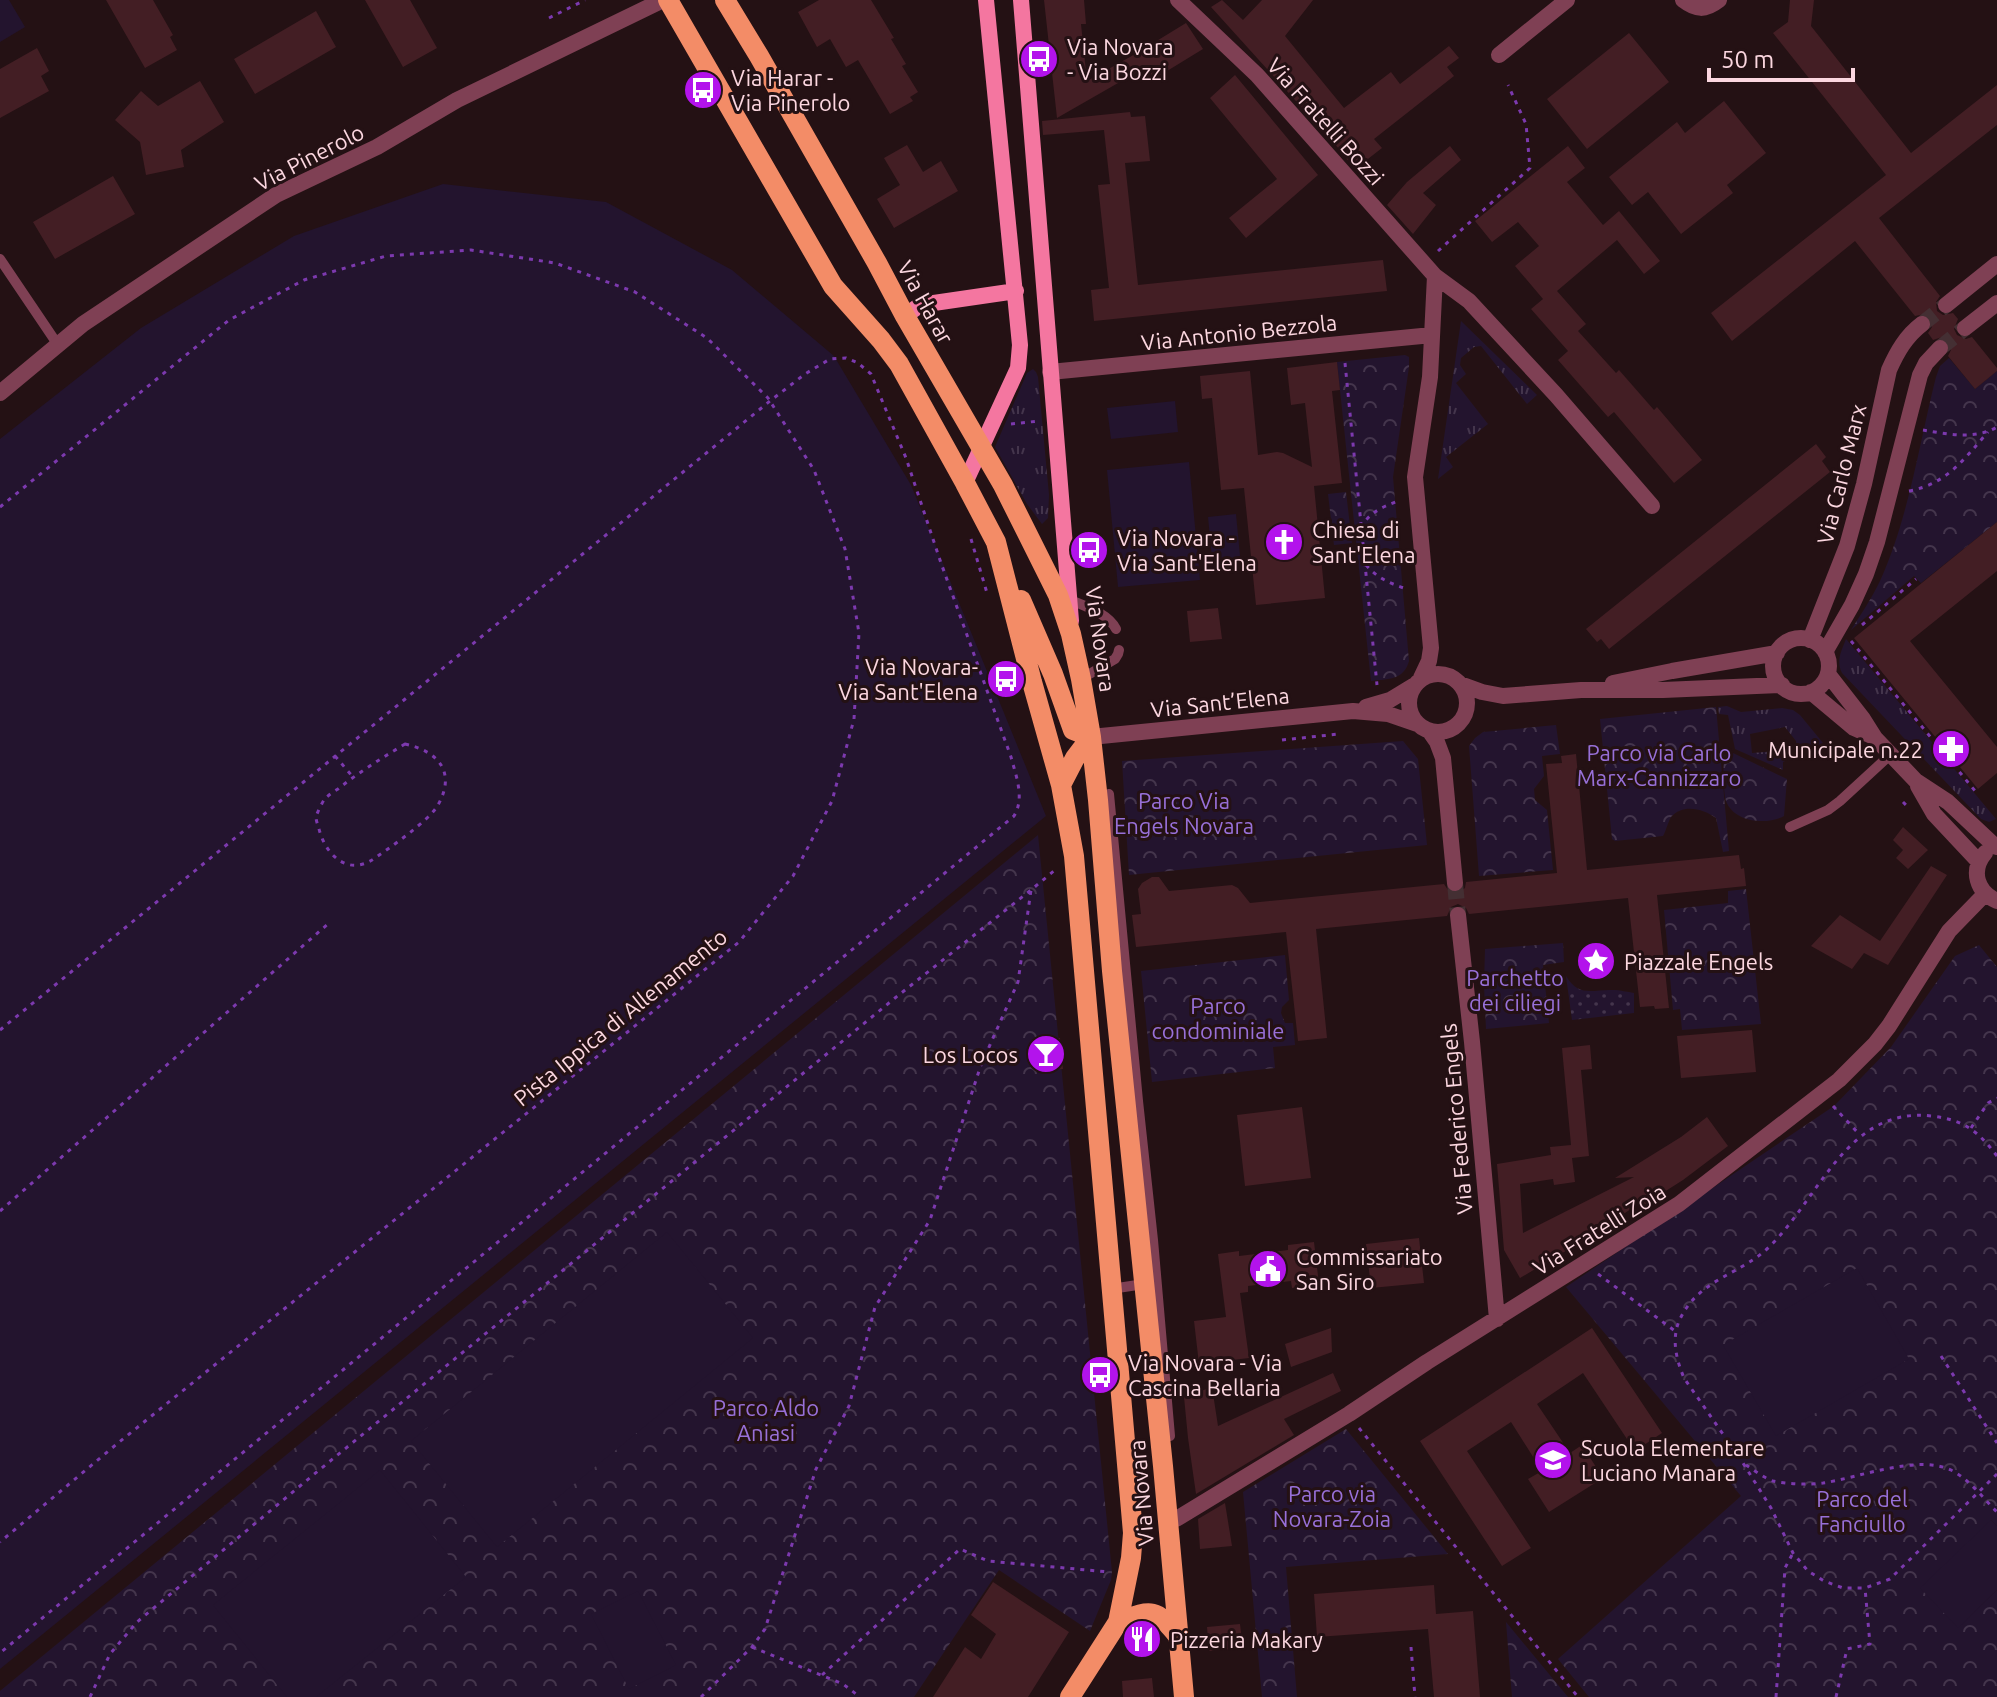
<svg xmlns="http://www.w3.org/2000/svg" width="1997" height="1697" font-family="Ubuntu,sans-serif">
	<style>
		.grass { fill: url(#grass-tufts) }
		.forest { fill: url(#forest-crowns) }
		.garden { fill: url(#garden-dots) }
		.pitch { fill: #23142e }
		.building { fill: #431e24 }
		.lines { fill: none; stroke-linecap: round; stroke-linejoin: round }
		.street-tunnel { stroke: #442f33; stroke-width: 16; stroke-dasharray: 16 8; stroke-linecap: butt }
		.path { stroke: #7c39ae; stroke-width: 3; stroke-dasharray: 4 6; stroke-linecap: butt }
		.lane { stroke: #7f4054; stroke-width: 10 }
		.street { stroke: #7f4054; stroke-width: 16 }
		.secondary { stroke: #f476a0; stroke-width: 16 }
		.primary { stroke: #f38c67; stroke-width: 20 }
		.labels { text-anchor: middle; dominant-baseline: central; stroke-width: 6; stroke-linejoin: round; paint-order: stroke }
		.poi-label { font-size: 22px; fill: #fcd7e0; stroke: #241114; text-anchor: start }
		.street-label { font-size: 22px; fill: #fcd7e0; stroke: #241114 }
		.park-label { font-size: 22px; fill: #9870d8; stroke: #241114 }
	</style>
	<defs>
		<pattern id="grass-tufts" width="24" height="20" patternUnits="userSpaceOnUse" patternTransform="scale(2)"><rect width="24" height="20" fill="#23142e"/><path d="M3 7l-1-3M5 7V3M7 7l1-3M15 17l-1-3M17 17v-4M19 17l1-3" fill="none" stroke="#44354c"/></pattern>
		<pattern id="forest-crowns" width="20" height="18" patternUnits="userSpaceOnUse" patternTransform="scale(2)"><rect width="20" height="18" fill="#23142e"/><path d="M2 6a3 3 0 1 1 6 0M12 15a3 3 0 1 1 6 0" fill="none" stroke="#44354c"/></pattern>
		<pattern id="garden-dots" width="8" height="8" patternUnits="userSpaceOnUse" patternTransform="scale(2)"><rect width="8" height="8" fill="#23142e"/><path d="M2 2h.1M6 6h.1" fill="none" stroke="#44354c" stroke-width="1.8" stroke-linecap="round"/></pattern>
	</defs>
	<rect width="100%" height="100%" fill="#241114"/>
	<path class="grass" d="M1461 321 1537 395 1527 404 1481 346 1474 347 1461 358 1460 365 1466 374 1456 383 1488 424 1446 457 1453 467 1438 479Z
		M1033 369 1036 372 1038 377 1049 495 1048 518 1042 524 1027 504 995 447 1027 373Z
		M1846 639 1996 819 1989 822 1981 819 1842 673C1836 661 1841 652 1846 639Z
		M1727 706 1741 712 1782 708 1793 710 1800 715 1823 743 1809 757 1798 759 1796 741 1785 727 1750 734 1752 753 1788 750 1789 759 1783 762V770L1735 749 1728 715 1719 714 1718 707Z"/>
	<path class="forest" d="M1405 355 1409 357V367L1393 477 1409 661C1404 680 1388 679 1371 681L1337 362Z
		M1949 358 1975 389 1997 371V522L1921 583 1914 576 1851 630C1861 614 1872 598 1880 581 1909 517 1919 444 1936 377L1940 366Z
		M1346 492 1352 543 1334 545 1328 494Z
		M1716 707 1729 851 1723 852 1716 818C1704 809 1683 803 1671 817 1668 822 1666 831 1663 836L1615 841 1612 839 1600 719Z
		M1556 725 1560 754 1542 756 1544 776 1534 789 1535 800 1547 810 1553 870 1479 876 1469 746 1475 738 1483 732Z
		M1403 741 1418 759 1427 845 1129 875 1122 761Z
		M1733 753 1787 779 1784 816C1768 825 1734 823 1726 801 1723 792 1724 766 1723 755Z
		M1038 835 1112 1572 1111 1580 1090 1631 999 1570 914 1697H0V1691Z
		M1746 889 1761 1024 1682 1030 1680 1009 1673 1010 1664 910 1728 903V891Z
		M1563 943 1564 962 1543 965 1549 1023 1486 1029 1484 985 1485 949Z
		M1979 945 1997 967V1526L1991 1520 1958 1627 1997 1590V1697H1589L1558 1659 1741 1496 1566 1287 1834 1106 1891 1047 1955 956Z
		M1285 955 1289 1000 1282 1007 1281 1013 1285 1023H1293L1295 1045 1273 1047 1275 1068 1152 1082 1141 971Z
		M1346 1429 1448 1554 1286 1567 1297 1697H1262L1243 1492Z
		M1506 1622 1568 1697H1512Z"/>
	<path class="garden" d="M1566 976C1579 998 1593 989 1614 990 1620 990 1627 992 1634 993V1013L1572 1020Z"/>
	<path class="pitch" d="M0 0H9L25 27 0 42Z
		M443 184 606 202 732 270 834 356 911 485 1046 816 0 1669V439L141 328 294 236Z
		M1175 401 1178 432 1111 439 1107 408Z
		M1189 462 1200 580 1118 587 1107 470Z
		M1236 514 1241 566 1213 569 1208 517Z
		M667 1232 753 1338 497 1547 411 1441Z
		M1857 1268 1909 1359 1776 1436 1723 1345Z
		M380 1470 466 1577 316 1697H287L213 1605Z
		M1991 1520 1997 1526V1590L1958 1628 1920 1588Z
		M638 1591 676 1665 629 1689 591 1614Z"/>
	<path class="building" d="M106 0H153L173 35 170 37 177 50 145 68Z
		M365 0H410L437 48 403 67Z
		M819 0H871L894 38 891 39 906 64 902 66 918 92 910 97 913 101 890 114 858 60 846 67 830 39 817 47 798 12Z
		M1044 0H1084L1086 24H1081L1087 81 1137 53 1186 23 1203 49 1154 79 1146 67 1057 118Z
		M1222 0 1243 20 1262 0H1313L1285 36 1344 108 1391 72 1400 84 1449 46 1459 58 1447 67 1454 76 1374 139 1382 148 1355 169 1306 108 1304 110 1211 7Z
		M1790 0H1814L1811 26 1911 153 1997 85V125L1879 218 1940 296 1936 302 1937 311 1943 315 1953 313 1958 319 1954 329 1957 335 1966 339 1972 337 1997 368V371L1975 389 1948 356 1951 350 1948 341 1942 337 1933 340 1928 333 1932 327 1931 318 1925 314 1915 316 1855 241 1732 341 1711 313 1886 175 1773 33 1788 22Z
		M316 11 336 47 255 94 234 59Z
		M1629 33 1669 82 1587 149 1547 99Z
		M37 48 49 71 41 76 49 91 0 118V69Z
		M1235 75 1318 175 1246 238 1229 218 1277 179 1210 98Z
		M200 81 224 122 181 150 184 167 146 175 140 142 115 120 141 91 158 106Z
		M1724 101 1766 153 1727 185 1733 193 1681 234 1648 192 1632 205 1609 177 1677 122 1685 133Z
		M1130 112 1131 117 1145 116 1150 161 1125 163 1138 285 1383 260 1387 291 1094 321 1091 290 1109 288 1098 185 1110 184 1104 130 1043 135 1042 121Z
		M907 145 923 172 941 161 958 191 894 228 877 199 900 185 884 158Z
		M1450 146 1461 160 1423 193 1436 205 1413 234 1387 205 1407 182Z
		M1568 146 1585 168 1567 182 1603 225 1619 211 1660 261 1644 274 1617 240 1557 291 1586 324 1578 331 1616 373 1619 370 1654 410 1657 407 1702 460 1674 483 1614 412 1608 417 1558 360 1568 351 1531 309 1543 299 1515 266 1539 246 1518 222 1492 242 1475 221Z
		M113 176 135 214 55 259 33 222Z
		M1337 362 1340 390 1332 391 1342 483 1314 486 1325 598 1256 605 1244 488 1221 490 1212 398 1202 399 1200 376 1250 371 1258 455 1277 452 1283 453 1312 467 1305 403 1291 405 1287 368Z
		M1816 444 1826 457 1822 461 1830 472 1609 649 1601 639 1597 642 1586 629Z
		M1997 522V571L1910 641 1997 747V773L1978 789 1854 638Z
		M1218 608 1222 639 1190 642 1187 611Z
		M1576 754 1587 870 1739 855 1741 869 1744 868 1746 886 1657 895 1669 1008 1655 1009 1654 1006 1640 1007 1628 898 1469 914 1466 908 1458 904 1451 907 1447 916 1316 929 1327 1038 1298 1041 1286 932 1136 947 1132 915 1141 914 1138 889 1142 883 1152 877H1159L1169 891 1232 885 1238 888 1250 903 1444 884 1450 893 1457 894 1465 888 1466 882 1557 873 1546 764 1562 763 1561 756Z
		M1903 827 1928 850 1908 869 1896 858 1903 850 1893 840Z
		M1931 866 1947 875 1888 965 1864 953 1852 969 1811 946 1840 915 1880 941Z
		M1752 1030 1756 1072 1681 1078 1677 1036Z
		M1060 1038 1063 1069 1038 1071 1034 1041Z
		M1590 1045 1592 1069 1581 1070 1589 1156 1572 1158 1575 1182 1554 1185 1553 1179 1520 1184 1523 1233 1634 1177 1615 1178 1681 1137 1707 1117 1728 1146 1683 1180 1639 1208 1637 1205 1581 1242 1520 1278 1504 1250 1497 1164 1551 1155 1550 1147 1571 1145 1562 1048Z
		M1302 1107 1311 1178 1245 1186 1237 1115Z
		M1419 1238 1424 1283 1371 1288 1366 1244Z
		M1314 1242 1319 1284 1292 1288 1291 1281 1248 1286V1292L1240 1293 1249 1358 1199 1364 1194 1321 1226 1317 1218 1254 1239 1251V1256L1288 1250V1245Z
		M1331 1328 1332 1352 1291 1367 1285 1344Z
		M1592 1328 1662 1433 1635 1451 1583 1373 1537 1404 1570 1453 1582 1445 1603 1478 1549 1512 1528 1479 1542 1471 1511 1422 1467 1451 1531 1548 1502 1566 1420 1441Z
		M1333 1373 1341 1391 1284 1419 1294 1435 1196 1494 1188 1438 1184 1397 1212 1387 1218 1426Z
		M1225 1503 1232 1546 1200 1549 1198 1519Z
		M993 1582 1069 1632 1028 1697H933L965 1647 981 1659 996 1634 971 1615Z
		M1434 1585 1436 1614 1473 1611 1480 1697H1434L1428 1629 1317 1637 1314 1594Z
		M1240 1624 1243 1648 1209 1651 1207 1627Z
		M1152 1678 1154 1697H1123L1122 1681Z"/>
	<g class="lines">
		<path class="street-tunnel" d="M1922 324 1946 305
			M1940 348 1965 328
			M1455 883 1458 915"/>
		<path class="path" d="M549 18 585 0
			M1438 251 1530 168 1526 124 1508 85
			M1345 363 1377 685
			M1011 424 1039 421
			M1923 430C1947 434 1975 440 1997 427
			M1909 491C1947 484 1964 459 1988 432
			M0 507 229 320 304 280 386 256 471 250 555 263 635 292 707 338 768 398 814 470 845 549 859 633 854 719 832 801 793 876 739 942 118 1443 0 1542
			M1361 528C1369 512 1383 507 1398 501
			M971 539 987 593
			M1366 565C1377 578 1391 584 1407 589
			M1862 625 1916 579
			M1851 641 1976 792
			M1234 698 1267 695
			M1282 740 1339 734
			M405 744C437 751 457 771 438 805 430 820 387 850 372 860 346 876 325 853 319 829 318 825 316 821 316 817 317 813 322 803 324 800 327 796 333 792 338 789 359 772 382 758 405 744Z
			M335 756 353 777
			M1903 802 1909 808
			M0 1030 770 401 805 374 830 359 846 358 858 363 871 374 906 458 941 563 1011 757C1016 776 1025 798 1014 816L0 1653
			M1833 1106 1860 1135
			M1971 1128 1988 1103 1997 1098
			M1997 1156C1978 1131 1964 1120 1932 1116 1847 1106 1820 1198 1769 1247 1740 1275 1699 1279 1680 1319 1671 1338 1676 1359 1684 1378L1743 1463 1771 1508 1793 1553 1808 1571 1824 1581 1843 1588H1865L1890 1579 1997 1474
			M0 1211 329 923
			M1598 1274 1675 1331
			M1941 1356 1997 1443
			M1359 1428 1578 1697
			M1746 1465C1754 1470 1764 1478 1773 1481 1787 1484 1808 1485 1823 1483 1858 1478 1917 1454 1951 1470 1969 1479 1983 1498 1997 1512
			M752 1647 843 1684 860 1697
			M1411 1647 1415 1697
			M822 1675 960 1549 988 1561 1109 1572
			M90 1697 110 1654 137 1622 318 1471 895 998 1031 890
			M701 1697 752 1647 765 1629 816 1469 849 1406 875 1307 930 1220 981 1065 1018 982 1031 890 1055 870
			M1776 1697 1785 1568 1793 1553
			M1836 1697 1847 1649 1870 1644 1865 1588"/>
		<path class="lane" d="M0 259 58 345
			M1068 599C1084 606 1108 613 1116 629
			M1081 679 1115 659 1118 654 1119 650
			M1109 794 1138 1101 1153 1240 1170 1436
			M1790 827 1828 810 1840 801 1890 755
			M1111 1289 1144 1284"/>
		<path class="street" d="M1178 0 1257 75 1435 276 1469 301 1556 395 1652 506
			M1683 0C1696 10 1705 11 1719 0
			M1499 55 1567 0
			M1946 305 1997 264
			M1965 328 1997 303
			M1050 372 1432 335
			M0 393 83 324 276 195 377 147 457 100 663 0
			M1773 666a28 28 0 1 1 56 0a28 28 0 1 1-56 0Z
			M1810 640 1847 546 1864 484 1889 370C1897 352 1906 336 1922 324
			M1825 652 1852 605 1866 574 1877 542 1920 375 1926 363 1940 348
			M1409 703a29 29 0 1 1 58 0a29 29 0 1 1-58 0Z
			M1828 674 1863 719 1875 738 1916 781 1948 802 1996 847
			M1421 678 1429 661 1431 648 1415 477 1430 377 1435 276
			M1613 683 1672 671 1777 653
			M1460 684 1482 692 1503 696 1581 690H1663L1782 685
			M1811 692 1854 728 1874 737
			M1366 707 1390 700 1413 686
			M1430 732 1437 742 1443 758 1455 883
			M1091 737 1353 711 1388 714 1417 724
			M1918 786 1934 814 1979 862
			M1985 853C1970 871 1977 892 1997 901
			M1458 915 1472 1042 1497 1319
			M1168 1522 1178 1518 1349 1414 1427 1362 1679 1204 1839 1080 1875 1044 1889 1026 1949 931 1985 894"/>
		<path class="secondary" d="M1021 0 1071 621
			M905 316 920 305 1016 291
			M965 483 1018 368 1020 345 986 0"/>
		<path class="primary" d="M668 0 833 286 881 340 899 364 965 483 996 542 1032 682 1061 785 1074 856 1133 1533 1131 1558 1118 1622 1070 1697
			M725 0 759 56 877 263 905 316 1003 485 1058 595 1071 634 1081 679 1091 737 1098 800 1112 971 1163 1466 1184 1697
			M1021 600 1053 674 1073 730 1091 737
			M1061 785 1075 758 1091 737
			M1118 1622C1151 1610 1155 1607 1178 1636"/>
	</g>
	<defs>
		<g id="bus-disc" transform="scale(2)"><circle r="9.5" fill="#b313ec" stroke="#241114"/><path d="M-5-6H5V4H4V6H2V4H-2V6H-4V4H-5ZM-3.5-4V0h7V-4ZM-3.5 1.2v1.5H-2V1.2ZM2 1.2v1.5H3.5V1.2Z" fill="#fff"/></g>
		<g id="church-disc" transform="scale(2)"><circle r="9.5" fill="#b313ec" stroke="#241114"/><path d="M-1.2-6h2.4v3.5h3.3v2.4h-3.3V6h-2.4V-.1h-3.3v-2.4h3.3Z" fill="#fff"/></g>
		<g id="pharmacy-disc" transform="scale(2)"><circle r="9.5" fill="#b313ec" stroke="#241114"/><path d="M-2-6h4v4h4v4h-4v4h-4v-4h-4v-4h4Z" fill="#fff"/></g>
		<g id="sight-disc" transform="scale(2)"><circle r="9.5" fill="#b313ec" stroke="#241114"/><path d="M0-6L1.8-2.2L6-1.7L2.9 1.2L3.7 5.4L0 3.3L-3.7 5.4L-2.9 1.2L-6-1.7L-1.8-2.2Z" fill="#fff"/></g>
		<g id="bar-disc" transform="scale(2)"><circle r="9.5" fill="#b313ec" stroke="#241114"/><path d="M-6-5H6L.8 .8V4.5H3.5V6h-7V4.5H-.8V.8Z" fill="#fff"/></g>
		<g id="civic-disc" transform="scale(2)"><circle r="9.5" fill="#b313ec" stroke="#241114"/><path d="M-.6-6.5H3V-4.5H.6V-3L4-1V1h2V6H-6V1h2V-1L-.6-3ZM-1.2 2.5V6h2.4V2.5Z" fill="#fff"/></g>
		<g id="school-disc" transform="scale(2)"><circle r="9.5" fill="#b313ec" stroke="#241114"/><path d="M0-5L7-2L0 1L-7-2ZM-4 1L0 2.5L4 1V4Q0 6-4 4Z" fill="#fff"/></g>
		<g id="restaurant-disc" transform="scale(2)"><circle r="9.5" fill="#b313ec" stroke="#241114"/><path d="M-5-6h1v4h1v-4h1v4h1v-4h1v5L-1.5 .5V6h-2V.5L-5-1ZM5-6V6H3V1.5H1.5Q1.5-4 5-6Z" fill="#fff"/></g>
	</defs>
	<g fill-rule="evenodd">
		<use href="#bus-disc" x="1039" y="59"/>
		<use href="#bus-disc" x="703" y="90"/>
		<use href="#church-disc" x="1284" y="542"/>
		<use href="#bus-disc" x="1089" y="550"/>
		<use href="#bus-disc" x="1006" y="679"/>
		<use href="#pharmacy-disc" x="1951" y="749"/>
		<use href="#sight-disc" x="1596" y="961"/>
		<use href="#bar-disc" x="1046" y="1054"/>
		<use href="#civic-disc" x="1268" y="1269"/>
		<use href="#bus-disc" x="1100" y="1375"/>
		<use href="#school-disc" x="1553" y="1460"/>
		<use href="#restaurant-disc" x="1142" y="1639"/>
	</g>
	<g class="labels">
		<g class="poi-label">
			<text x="1067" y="46">Via Novara<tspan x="1067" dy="25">- Via Bozzi</tspan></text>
			<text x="731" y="77">Via Harar -<tspan x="731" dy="25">Via Pinerolo</tspan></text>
			<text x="1312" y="529">Chiesa di<tspan x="1312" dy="25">Sant'Elena</tspan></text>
			<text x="1117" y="537">Via Novara -<tspan x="1117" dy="25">Via Sant'Elena</tspan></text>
			<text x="978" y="666" text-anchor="end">Via Novara-<tspan x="978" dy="25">Via Sant'Elena</tspan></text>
			<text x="1923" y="749" text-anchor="end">Municipale n.22</text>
			<text x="1624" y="961">Piazzale Engels</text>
			<text x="1018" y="1054" text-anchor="end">Los Locos</text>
			<text x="1296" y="1256">Commissariato<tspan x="1296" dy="25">San Siro</tspan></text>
			<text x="1128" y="1362">Via Novara - Via<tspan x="1128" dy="25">Cascina Bellaria</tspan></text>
			<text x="1581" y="1447">Scuola Elementare<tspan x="1581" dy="25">Luciano Manara</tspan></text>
			<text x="1170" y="1639">Pizzeria Makary</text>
		</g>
		<g class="street-label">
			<text transform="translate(1326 121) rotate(48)">Via Fratelli Bozzi</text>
			<text transform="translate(309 157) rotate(-27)">Via Pinerolo</text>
			<text transform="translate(926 302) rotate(61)">Via Harar</text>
			<text transform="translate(1239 332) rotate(-6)">Via Antonio Bezzola</text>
			<text transform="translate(1841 474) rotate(-76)">Via Carlo Marx</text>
			<text transform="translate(1101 639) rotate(82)">Via Novara</text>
			<text transform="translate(1220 702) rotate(-6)">Via Sant’Elena</text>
			<text transform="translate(620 1017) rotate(-39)">Pista Ippica di Allenamento</text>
			<text transform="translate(1456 1119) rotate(-95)">Via Federico Engels</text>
			<text transform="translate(1599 1229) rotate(-32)">Via Fratelli Zoia</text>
			<text transform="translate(1141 1493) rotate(-95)">Via Novara</text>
		</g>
		<g class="park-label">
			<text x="1659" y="752">Parco via Carlo<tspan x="1659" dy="25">Marx-Cannizzaro</tspan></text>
			<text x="1184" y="800">Parco Via<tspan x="1184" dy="25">Engels Novara</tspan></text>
			<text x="1515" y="977">Parchetto<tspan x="1515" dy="25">dei ciliegi</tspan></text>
			<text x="1218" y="1005">Parco<tspan x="1218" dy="25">condominiale</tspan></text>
			<text x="766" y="1407">Parco Aldo<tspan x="766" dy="25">Aniasi</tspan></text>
			<text x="1332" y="1493">Parco via<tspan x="1332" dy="25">Novara-Zoia</tspan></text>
			<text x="1862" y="1498">Parco del<tspan x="1862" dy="25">Fanciullo</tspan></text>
		</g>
	</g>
	<path d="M1709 68v12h144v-12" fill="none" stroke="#fcd7e0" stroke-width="4"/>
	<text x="1721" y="68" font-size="24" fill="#fcd7e0" stroke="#241114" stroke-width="6" paint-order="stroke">50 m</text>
</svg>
